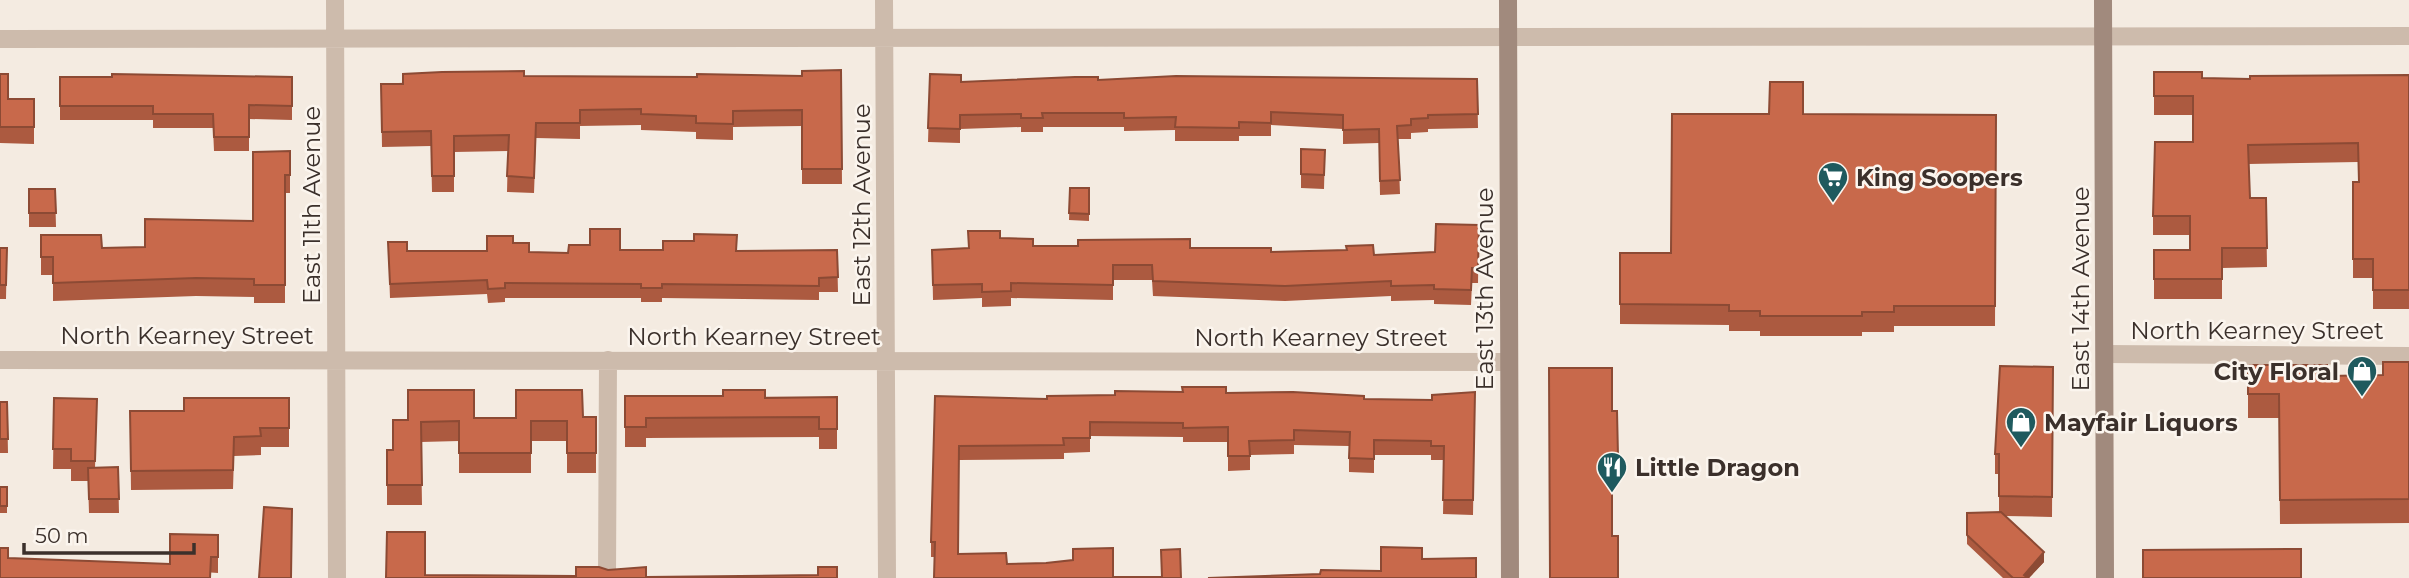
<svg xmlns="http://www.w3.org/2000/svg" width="2409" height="578" font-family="Montserrat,sans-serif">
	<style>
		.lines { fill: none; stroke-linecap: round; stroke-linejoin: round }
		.minor { stroke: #cdbbac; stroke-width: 18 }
		.secondary { stroke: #a18a7d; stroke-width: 18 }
		.wall { fill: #ac5a40 }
		.shaded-wall { fill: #8c4a34 }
		.building { fill: #c8694b; stroke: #8c4a34; stroke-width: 2 }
		.labels { text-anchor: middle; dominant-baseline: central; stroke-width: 5; stroke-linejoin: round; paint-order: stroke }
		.poi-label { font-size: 24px; font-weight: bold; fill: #3b302b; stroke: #fbf5ee; text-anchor: start }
		.street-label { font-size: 24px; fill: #3b302b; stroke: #fbf5ee }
	</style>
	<rect width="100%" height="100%" fill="#f4ebe1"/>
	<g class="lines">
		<path class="minor" d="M335 0 337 578
			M884 0 887 578
			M0 39 2409 36
			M2105 354 2409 356
			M0 360 1508 362
			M607 578 608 360"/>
		<path class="secondary" d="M1508 0 1510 578
			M2103 0 2105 578"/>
	</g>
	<path class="wall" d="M841 70 842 184H802V126L733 127V140L696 139V132L641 130V125L580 126V139L536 138 534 193 507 192 508 151 454 152V192H432L431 146 382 147 381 84 524 76 697 77 802 76Z
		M2154 72 2202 78 2250 79 2409 75V309H2373V278H2353V182H2359L2358 162 2248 164 2250 198H2266L2267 267 2222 268V299H2154V250H2190V235H2153V216L2193 142V115H2154Z
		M0 74 8 99H34V144L0 143Z
		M930 74 961 82 1098 80 1477 79 1478 128 1428 129V132L1411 133V139H1398L1400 194 1380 195 1379 143 1343 144V129L1271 125V136H1239V141H1175V130L1124 131V127H1043V132H1021V127L960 129V143L928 142Z
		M60 77H292V120L249 119V151H214L213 128H153V120H60Z
		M1769 114 1996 115 1995 326H1894V332H1862V336H1760V331H1729V325L1620 324V253H1671Z
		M1301 149 1325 150 1324 189 1301 188Z
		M290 151V193H285V303H254V297L196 296 53 301V275H41V235L102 248 145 247 253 221Z
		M1070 188H1089V221L1069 220Z
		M29 189H55L56 227H29Z
		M1479 225 1478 283H1472L1471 305 1434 304V300L1391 301V296L1285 301 1153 296 1152 280H1113V300L1011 298V306L982 307V298L933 300 932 250 968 248 1000 238 1033 246 1190 248 1374 255 1435 252Z
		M388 242 407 251H487L513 243 529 252 568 253 620 250H837L838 292H819V300L662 298V302H641V298H505V302L488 303 487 294 390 298Z
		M0 248H7L6 299H0Z
		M2409 362V523L2280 524 2279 418H2248V365L2327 376 2383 375Z
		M2053 367 2052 517 2006 516 2044 562 2029 578H2003L1967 544V513L1999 512V474H1995V454Z
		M1549 368 1612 411H1617L1618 476H1612V536L1618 578Z
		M1475 392 1473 515 1443 514 1444 460H1431V455H1374V473L1349 472V446L1294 445V454L1250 455V470L1228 471V442H1183V437L1090 436V452L1064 453V459L959 460 958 554 1007 564 1113 577 1181 578H934L935 557H931V542L935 396 1047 399 1226 393 1364 399 1432 400Z
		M625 396 837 397V449H819V437L646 438V447H625Z
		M54 398 97 399 95 468 118 467 119 513H89L88 481H71V469H53Z
		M289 398V447H261V455L234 456 233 489 131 490 130 411H184Z
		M0 402H7L8 453H0Z
		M596 417V473H567V441H531V473H459V441L421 442 422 505H387V450H393V420Z
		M0 487H7V513H0Z
		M218 535V573L8 558 170 564Z"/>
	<path class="shaded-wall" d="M2044 552V562L2029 578H2024V575Z"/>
	<path class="building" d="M841 70 842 169H802V110L733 111V124L696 123V116L641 114V109L580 110V123H536L534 178 507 176 509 135 454 136V176H432L431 131 382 132 381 84H403V74L442 72 524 71V76L697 77V74L802 76V71Z
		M2154 72H2202V78L2250 79V76L2409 75V290H2373V259H2353V182H2359L2358 143 2248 145 2250 198H2266L2267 248H2222V279H2154V250H2190V216H2153L2155 142H2193V96H2154Z
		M0 74H8V99H34V127H0Z
		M112 74 292 77V106L249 105V137H214L213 114H153V106H60V77H112Z
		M930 74 961 75V82L1075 77H1098V80L1176 76 1477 79 1478 114 1428 115V118L1411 119V125L1397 126 1400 180 1380 181 1379 129 1343 130V115L1271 112V123L1239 122V128L1175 127 1176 117 1124 118V113H1042L1043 118H1021V114L960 115V129L928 128Z
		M1770 82H1803V114L1996 115 1995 306H1894V312H1862V316H1760V311H1729V305L1620 304V253H1671L1672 114H1769Z
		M1301 149 1325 150 1324 175 1301 174Z
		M290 151V175H285V285H254V279L196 278 53 283V257H41V235H101L102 248 145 247V219L253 221V152Z
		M1070 188H1089V214L1069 213Z
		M29 189H55L56 213H29Z
		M1436 224 1479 225 1478 268H1472L1471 290 1434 289V285L1391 286V281L1285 286 1153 281 1152 265H1113V285L1011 283V291L982 292V284L933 285 932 250 969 248 968 231H1000V238L1033 239V246H1078V240L1190 239V248H1271V252L1347 250 1346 246 1373 245 1374 255 1435 252Z
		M590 229H620V250H663V241H694V234L737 235 736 251 837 250 838 277 819 278V286L662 284V288H641V284L505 283V288L488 289 487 280 390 284 388 242H407V251H487V236H513V243H529V252L568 253 569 245H590Z
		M0 248H7L6 285H0Z
		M2383 362H2409V499L2280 500 2279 394H2248V365H2327V376L2383 375Z
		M2000 366 2053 367 2052 497 1999 496V454H1995Z
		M1549 368H1612V411H1617L1618 456H1612V536H1618V578H1550Z
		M1182 387H1226V393L1293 392 1364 396V399L1432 400V395L1475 392 1473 500H1443L1444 446H1431V441L1374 440V459L1349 458 1350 432 1294 430V440L1249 441 1250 456H1228V427L1183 428V423L1090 422V438H1063L1064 445 959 446 958 554 1006 553 1007 564 1046 563 1073 560V549L1113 548V577H1162L1161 550 1180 549 1181 578H934L935 542H931L935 396 1047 399V396L1115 395V391L1183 392Z
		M408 390H474V418H516V390H582L583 417H596V453H567V421H531V453H459V421L421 422 422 485H387V450H393V420H408Z
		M723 390H765V398L837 397V429H819V417L646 418V427H625V396H723Z
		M54 398 97 399 95 461H71V449H53Z
		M184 398H289V428H260L261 436 234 437 233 470 131 471 130 411H184Z
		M0 402H7L8 439H0Z
		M118 467 119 499H89L88 468Z
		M0 487H7V506H0Z
		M264 507 292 509 291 578H259Z
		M2001 512 2044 552 2024 575 2028 578H2013L1967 535V513Z
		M387 532H425V575L576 576V567H599L608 570 646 567V577L818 575V567H837V578H386Z
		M170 534 218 535V557H211L210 578H0V548H8V558L170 564Z
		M1381 547 1422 548V559L1476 558V578H1208L1320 574 1321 570 1381 571Z
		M2301 549V578H2143V550Z"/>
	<defs>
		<g id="supermarket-pin" transform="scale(1.575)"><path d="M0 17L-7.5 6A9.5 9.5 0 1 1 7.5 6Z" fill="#1f5a5e" stroke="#fbf5ee"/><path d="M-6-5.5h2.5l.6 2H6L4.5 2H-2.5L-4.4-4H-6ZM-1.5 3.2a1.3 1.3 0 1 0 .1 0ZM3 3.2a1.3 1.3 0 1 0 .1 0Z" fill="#fff"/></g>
		<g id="shop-pin" transform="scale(1.575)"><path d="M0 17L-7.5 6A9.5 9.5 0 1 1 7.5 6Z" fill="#1f5a5e" stroke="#fbf5ee"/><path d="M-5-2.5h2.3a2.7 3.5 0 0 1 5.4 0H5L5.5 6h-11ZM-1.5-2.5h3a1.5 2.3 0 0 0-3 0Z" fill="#fff"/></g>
		<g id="restaurant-pin" transform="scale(1.575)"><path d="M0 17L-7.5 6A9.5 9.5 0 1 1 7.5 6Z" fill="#1f5a5e" stroke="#fbf5ee"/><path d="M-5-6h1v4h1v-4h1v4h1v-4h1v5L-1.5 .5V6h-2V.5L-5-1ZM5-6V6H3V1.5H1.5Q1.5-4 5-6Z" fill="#fff"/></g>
	</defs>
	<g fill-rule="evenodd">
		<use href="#supermarket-pin" x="1833" y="177"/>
		<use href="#shop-pin" x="2362" y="371"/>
		<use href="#shop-pin" x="2021" y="422"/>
		<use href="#restaurant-pin" x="1612" y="467"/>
	</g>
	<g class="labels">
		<g class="poi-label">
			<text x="1856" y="177">King Soopers</text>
			<text x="2339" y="371" text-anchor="end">City Floral</text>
			<text x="2044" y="422">Mayfair Liquors</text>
			<text x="1635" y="467">Little Dragon</text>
		</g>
		<g class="street-label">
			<text transform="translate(311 205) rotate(-90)">East 11th Avenue</text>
			<text transform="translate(861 205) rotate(-90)">East 12th Avenue</text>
			<text transform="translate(1484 289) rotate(-90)">East 13th Avenue</text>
			<text transform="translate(2080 289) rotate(-90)">East 14th Avenue</text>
			<text x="2257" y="330">North Kearney Street</text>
			<text x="187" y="335">North Kearney Street</text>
			<text x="754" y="336">North Kearney Street</text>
			<text x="1321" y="337">North Kearney Street</text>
		</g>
	</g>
	<path d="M24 543v10h170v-10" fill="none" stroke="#3b302b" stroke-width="3.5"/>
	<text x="35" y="543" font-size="21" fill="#3b302b" stroke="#fbf5ee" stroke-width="5" paint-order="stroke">50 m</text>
</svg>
